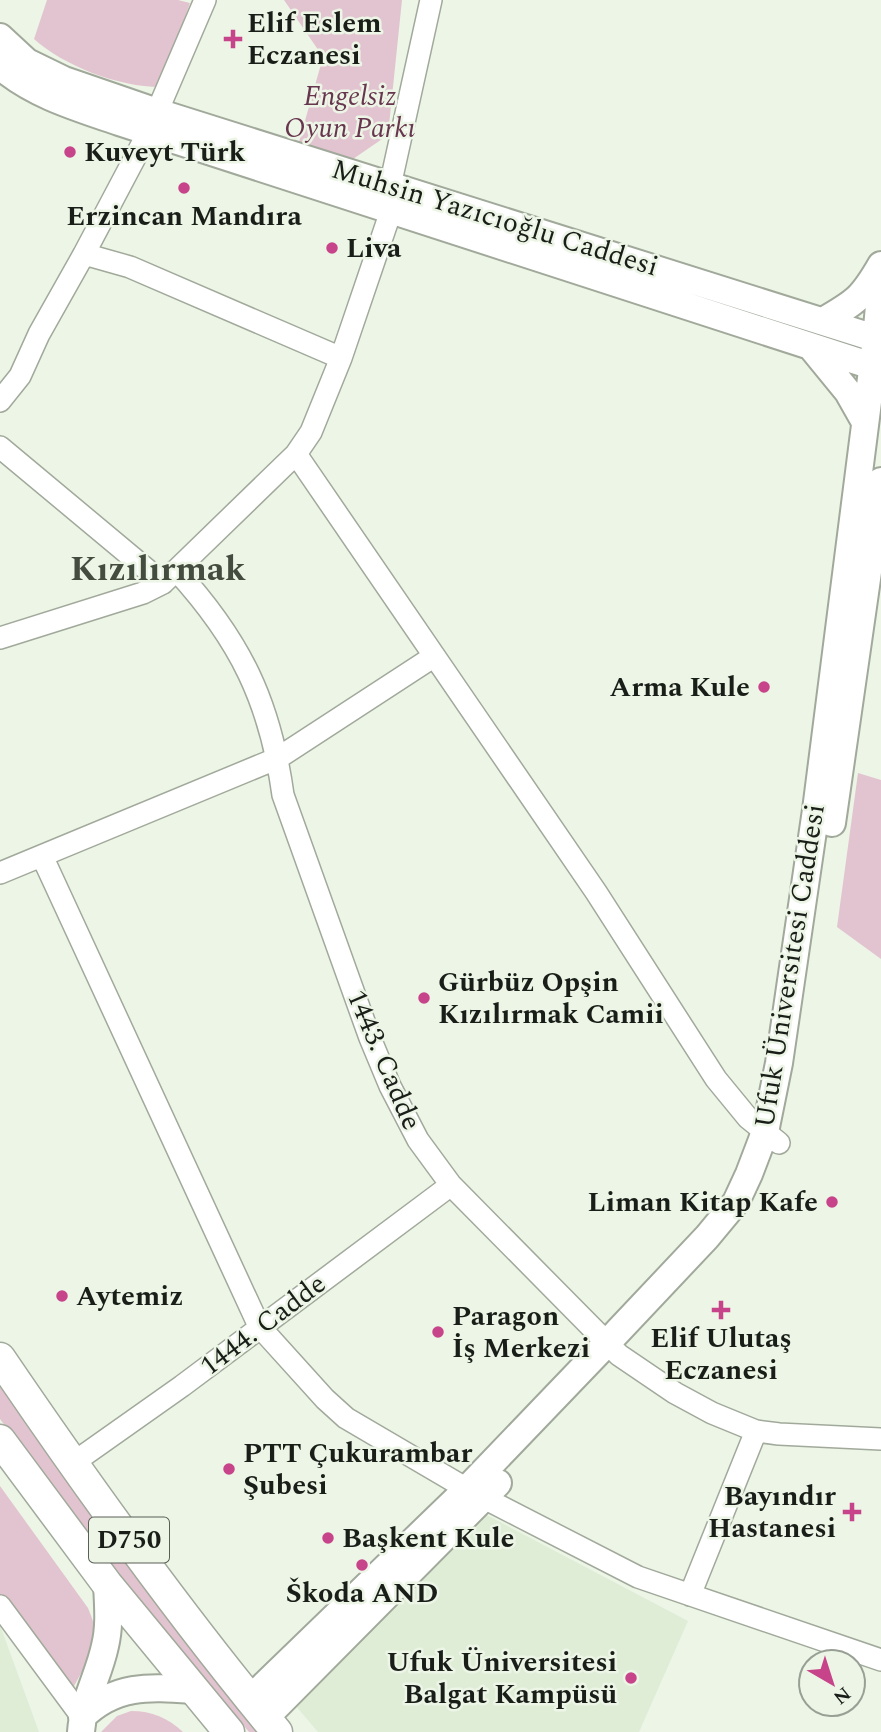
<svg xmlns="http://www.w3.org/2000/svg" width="881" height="1732" font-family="Spectral,serif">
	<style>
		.built { fill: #dfedd7 }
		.green { fill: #e2c4d0 }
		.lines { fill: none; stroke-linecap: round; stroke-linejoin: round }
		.minor-casing { stroke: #a1a99b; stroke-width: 24 }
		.major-casing { stroke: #a1a99b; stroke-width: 30 }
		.highway-casing { stroke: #a1a99b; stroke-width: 33 }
		.minor { stroke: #fff; stroke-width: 21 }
		.major { stroke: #fff; stroke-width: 26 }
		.highway { stroke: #fff; stroke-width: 30 }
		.poi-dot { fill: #c7448a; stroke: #ecf5e6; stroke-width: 2.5 }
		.labels { text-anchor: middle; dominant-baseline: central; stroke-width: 5; stroke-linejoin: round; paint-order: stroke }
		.shield { fill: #ecf5e6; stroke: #595e56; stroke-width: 2 }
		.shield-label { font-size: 26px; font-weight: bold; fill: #1a1e18 }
		.poi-label { font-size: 28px; font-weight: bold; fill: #1a1e18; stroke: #ecf5e6; text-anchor: start }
		.park-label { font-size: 28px; font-style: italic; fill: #67354d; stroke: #ecf5e6 }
		.street-label { font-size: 28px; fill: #1a1e18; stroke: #ecf5e6 }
		.district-label { font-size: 35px; font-weight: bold; fill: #444b3f; stroke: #ecf5e6 }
	</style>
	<rect width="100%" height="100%" fill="#ecf5e6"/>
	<path class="built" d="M483 1513 688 1621 639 1732H318L295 1705Z
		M0 1625 39 1732H0Z"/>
	<path class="green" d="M47 0H178L190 3 160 87C119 87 64 66 34 39Z
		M284 0H402L388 135 353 159 299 142 323 57Z
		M858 773 881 780V959L837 927Z
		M0 1381 260 1732H249L158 1626 49 1486 0 1419Z
		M0 1486 88 1608C91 1616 96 1626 95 1635 94 1654 79 1676 71 1692L0 1594Z
		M131 1711C152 1711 168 1718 183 1732H101L117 1716Z"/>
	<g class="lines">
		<g class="minor-casing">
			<path id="minor" d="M157 112 205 0
				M390 186 431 0
				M84 254 149 131
				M0 401 20 376 39 334 84 254 130 267 341 358
				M0 447 163 583
				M296 454 596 892 716 1079 748 1118 779 1143
				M176 570C240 640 270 701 283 795L370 1038 390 1086 418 1140 451 1185 619 1355 675 1393 712 1413 756 1431 779 1434 881 1439
				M0 638 143 593 163 583 296 454 311 432 341 358 391 211
				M42 856 259 1326 325 1399 346 1418 467 1489
				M0 873 278 758 433 657
				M73 1463 182 1386 451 1185
				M484 1498 638 1577 881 1660
				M690 1595 756 1431
				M0 1606 82 1717"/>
		</g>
		<g class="major-casing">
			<path id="major" d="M0 37 27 62 64 80 157 112 881 340
				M0 66C33 95 78 108 119 122L881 369
				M823 321C856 302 862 298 881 265
				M812 348 848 392 865 422
				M832 823 881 481
				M249 1700 467 1489 607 1343 707 1237 736 1202 749 1174 765 1132 779 1063 816 810 876 339 881 284
				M82 1717C115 1684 150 1687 193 1690
				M265 1718 498 1483
				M81 1732C83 1701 99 1675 105 1646 110 1626 108 1605 107 1584"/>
		</g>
		<g class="highway-casing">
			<path id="highway" d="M0 1358C87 1486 178 1613 277 1732
				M0 1440 107 1584 229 1732"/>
		</g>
		<use href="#minor" class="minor"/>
		<use href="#major" class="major"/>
		<use href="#highway" class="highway"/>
	</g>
	<g class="poi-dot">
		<path d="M229.5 28.5h7v7h7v7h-7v7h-7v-7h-7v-7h7z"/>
		<circle cx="70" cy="152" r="7"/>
		<circle cx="184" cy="188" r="7"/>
		<circle cx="332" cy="248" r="7"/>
		<circle cx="764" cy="687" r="7"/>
		<circle cx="424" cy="998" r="7"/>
		<circle cx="832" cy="1202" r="7"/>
		<circle cx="62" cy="1296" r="7"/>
		<path d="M717.5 1299.5h7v7h7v7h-7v7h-7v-7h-7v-7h7z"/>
		<circle cx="438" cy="1332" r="7"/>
		<circle cx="229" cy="1469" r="7"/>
		<path d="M848.5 1501.5h7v7h7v7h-7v7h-7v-7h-7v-7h7z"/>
		<circle cx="328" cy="1538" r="7"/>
		<circle cx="362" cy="1565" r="7"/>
		<circle cx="631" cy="1678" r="7"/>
	</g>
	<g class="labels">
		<rect class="shield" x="89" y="1517.5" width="80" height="45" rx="5"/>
		<g class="shield-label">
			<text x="129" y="1540">D750</text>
		</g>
		<g class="poi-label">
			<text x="247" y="23">Elif Eslem<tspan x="247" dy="32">Eczanesi</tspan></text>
			<text x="84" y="152">Kuveyt Türk</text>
			<text x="184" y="216" text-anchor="middle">Erzincan Mandıra</text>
			<text x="346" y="248">Liva</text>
			<text x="750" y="687" text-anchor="end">Arma Kule</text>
			<text x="438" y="982">Gürbüz Opşin<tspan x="438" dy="32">Kızılırmak Camii</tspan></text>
			<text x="818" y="1202" text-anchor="end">Liman Kitap Kafe</text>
			<text x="76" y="1296">Aytemiz</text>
			<text x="452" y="1316">Paragon<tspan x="452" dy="32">İş Merkezi</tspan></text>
			<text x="721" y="1338" text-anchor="middle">Elif Ulutaş<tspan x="721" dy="32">Eczanesi</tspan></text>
			<text x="243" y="1453">PTT Çukurambar<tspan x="243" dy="32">Şubesi</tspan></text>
			<text x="836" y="1496" text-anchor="end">Bayındır<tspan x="836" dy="32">Hastanesi</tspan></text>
			<text x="342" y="1538">Başkent Kule</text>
			<text x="362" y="1593" text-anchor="middle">Škoda AND</text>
			<text x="617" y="1662" text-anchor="end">Ufuk Üniversitesi<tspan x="617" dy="32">Balgat Kampüsü</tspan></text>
		</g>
		<g class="park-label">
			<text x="350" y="96">Engelsiz<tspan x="350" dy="32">Oyun Parkı</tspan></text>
		</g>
		<g class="street-label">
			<text transform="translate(495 218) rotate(17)">Muhsin Yazıcıoğlu Caddesi</text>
			<text transform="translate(790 966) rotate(-81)">Ufuk Üniversitesi Caddesi</text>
			<text transform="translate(384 1060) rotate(67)">1443. Cadde</text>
			<text transform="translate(263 1325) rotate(-37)">1444. Cadde</text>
		</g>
		<g class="district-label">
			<text x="158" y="569">Kızılırmak</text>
		</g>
	</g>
	<g transform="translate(832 1683) rotate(141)"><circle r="33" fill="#ecf5e6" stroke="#989f94" stroke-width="2"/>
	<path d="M0-5L12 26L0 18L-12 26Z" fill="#c7448a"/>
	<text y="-10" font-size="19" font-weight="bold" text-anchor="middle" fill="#1a1e18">N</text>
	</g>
</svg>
